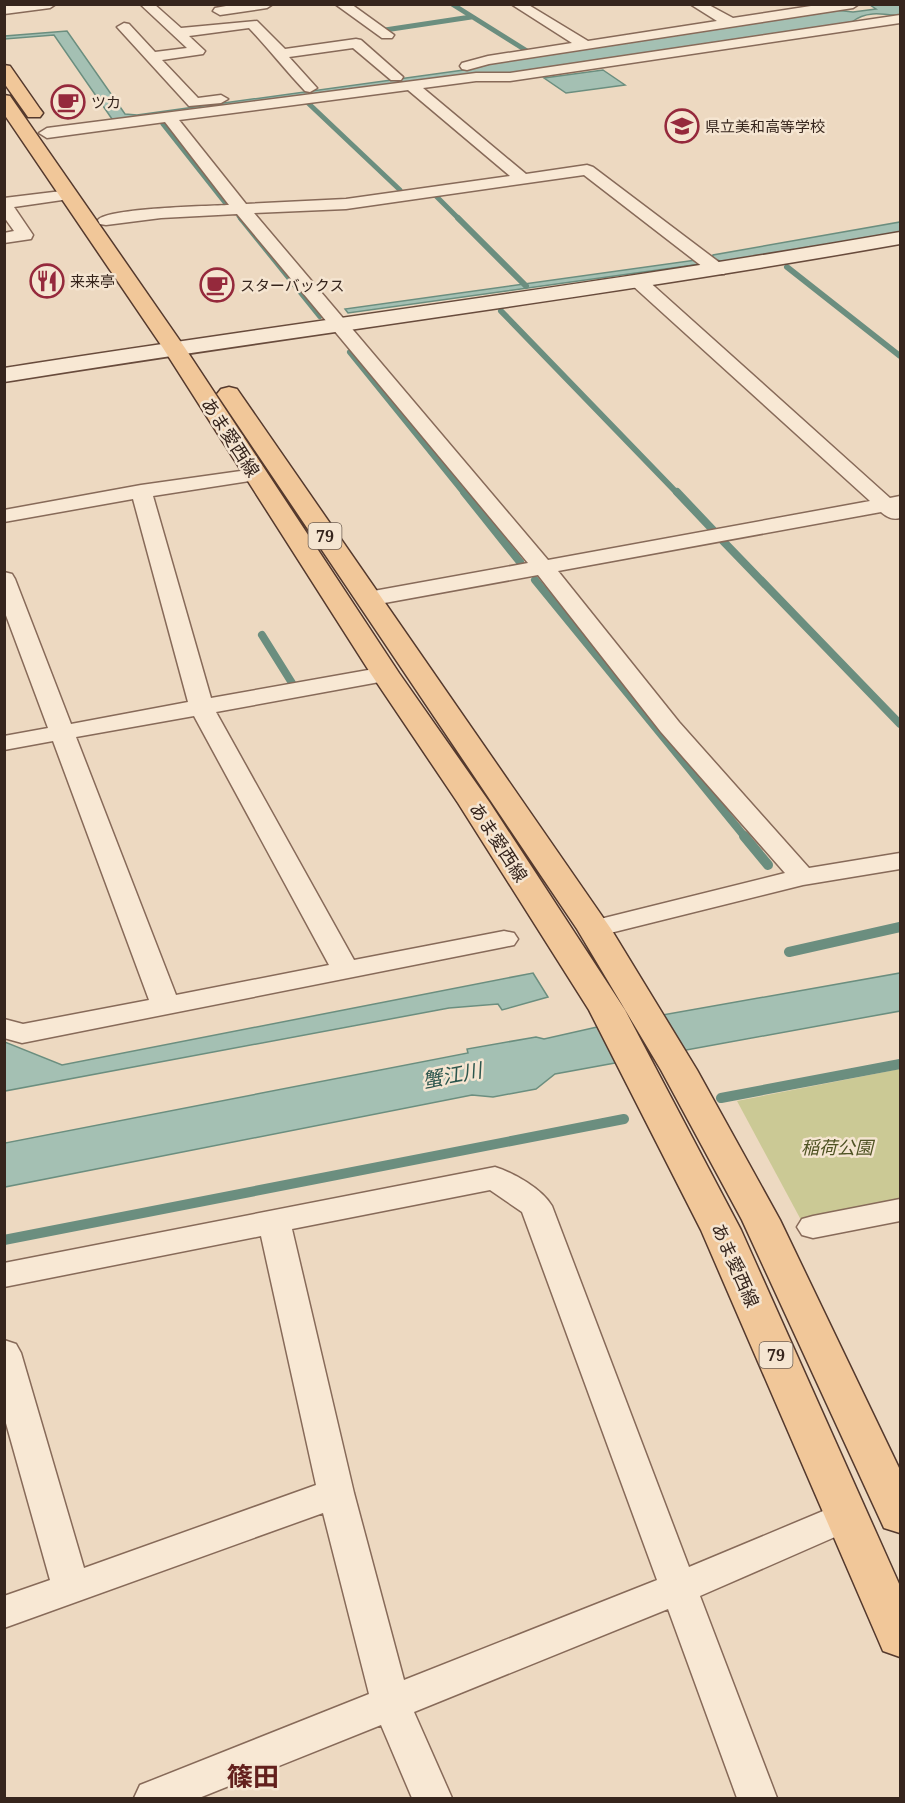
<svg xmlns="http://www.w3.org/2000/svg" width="905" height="1803" font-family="'Noto Serif','Noto Sans JP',serif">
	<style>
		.green { fill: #cbc995 }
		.water { fill: #a4c0b3; stroke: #6b8e7f; stroke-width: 1.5 }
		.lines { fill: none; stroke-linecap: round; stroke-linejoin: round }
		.stream-far3 { stroke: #6b8e7f; stroke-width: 5 }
		.stream-far2 { stroke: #6b8e7f; stroke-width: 6 }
		.stream-far1 { stroke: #6b8e7f; stroke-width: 8 }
		.stream { stroke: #6b8e7f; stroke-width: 10 }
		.street-casing { stroke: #876a59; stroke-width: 3 }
		.secondary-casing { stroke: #684b3c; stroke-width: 3 }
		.primary-casing { stroke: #54392d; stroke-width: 3 }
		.street { fill: #f8e8d4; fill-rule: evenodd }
		.secondary { fill: #f8e8d4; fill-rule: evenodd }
		.primary { fill: #f1c799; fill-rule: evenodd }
		.labels { text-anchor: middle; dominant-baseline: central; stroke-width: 5; stroke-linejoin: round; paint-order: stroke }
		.far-poi-label { font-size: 15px; fill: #36251d; stroke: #f5e5d1; text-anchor: start }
		.shield { fill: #f5e5d1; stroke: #6f5f53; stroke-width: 1.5 }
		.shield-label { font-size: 16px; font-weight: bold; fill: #36251d }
		.street-label { font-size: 18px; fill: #36251d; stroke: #f5e5d1 }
		.park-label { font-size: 18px; font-style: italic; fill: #4f5324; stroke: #f5e5d1 }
		.water-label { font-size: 20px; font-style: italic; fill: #2c564d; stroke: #f5e5d1 }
		.near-quarter-label { font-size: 26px; font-weight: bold; fill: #63201d; stroke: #f5e5d1 }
	</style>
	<rect width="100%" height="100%" fill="#edd9c1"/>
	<path class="green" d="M900 1069V1200L801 1220 737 1101Z"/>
	<path class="water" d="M870 5H900V16C884 14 866 10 852 22L510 74 126 120 112 119 54 35 5 39V36L67 31 125 114 137 115 471 69 501 61 835 10 853 12 876 9Z
		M603 70 625 85 566 93 544 78Z
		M900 222V232L725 263 712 258 713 255Z
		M696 260 701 264 348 313 345 309Z
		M533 973 548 997 502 1010 498 1004 449 1008 5 1091V1042L62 1065Z
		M900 973V1011L555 1074 536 1089 493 1097 472 1095 5 1187V1143L468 1053 467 1049 536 1037 544 1039 606 1025Z"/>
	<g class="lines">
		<path class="stream-far3" d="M452 4 527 51
			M385 30 471 17
			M307 102 400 190
			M163 124 227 205
			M436 196 460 220
			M239 216 242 220"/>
		<path class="stream-far2" d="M241 218 320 316
			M458 218 526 286
			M787 267 900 356
			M501 311 678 494
			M350 352 465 494"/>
		<path class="stream-far1" d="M464 492 520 562
			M677 492 713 530
			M722 540 900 724
			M535 580 745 837
			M262 635 292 683"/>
		<path class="stream" d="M744 836 768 865
			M789 952 900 927
			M721 1098 900 1064
			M4 1240 624 1119"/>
		<g class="street-casing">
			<path id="street" d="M15 4H56L50 8 4 14V6Z
				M140 4H154L181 28 257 21 285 49 356 39 361 40 403 77 401 80H391L353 48 289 57 317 88 310 92 305 91C285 70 269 49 249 28L189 36 205 51 203 54 162 60 198 98 221 95 228 99 221 103 189 106 117 27 124 23 129 24 155 52 187 48Z
				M237 4H273L267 8 220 15 213 11 215 8Z
				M335 4H351L394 35 392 38H382Z
				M511 4H527L588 41 717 21 690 4H707L733 18 824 4H859L853 8 489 64 467 70 462 69 460 66 462 63 488 56 572 43Z
				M900 15V23L510 81H476L423 88 526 174 587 165 593 167 724 266 727 270 724 274H712L584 175 346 209 254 213 548 560 870 501 633 286 630 282 633 278H645L890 498 900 496V518C892 520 887 517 881 512L558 571 679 722 809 868 900 853V869L803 885 594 937 584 935 580 929 584 923 785 873 661 732 538 575 368 606 360 604 357 599 360 594 368 592 528 563 237 214 161 218 106 225 100 224 98 220C107 208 209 206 229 205L165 122 47 138 39 133 47 128 476 73H510ZM408 90 510 176 346 199 246 204 179 120Z
				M70 190 78 195 76 198 14 207 33 235 31 239 4 243V233L14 231 4 217V198Z
				M255 469 262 471 265 475 262 479 153 496 211 698 385 667 393 669 397 674 393 679 385 681 216 712 354 960 504 931 514 933 518 939 514 945 504 947 22 1043 4 1038V1019L23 1024 149 1000 53 741 4 750V736L48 728 4 610V572L12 574 15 579 71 724 188 702 133 499 4 522V510L141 485ZM194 716 329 965 176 995 76 737Z
				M495 1167C514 1173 542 1189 552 1206L689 1567 847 1501 860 1506 865 1516 860 1526 700 1596 777 1798H737L668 1609 414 1712 452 1798H412L381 1725 199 1798H134L140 1785 369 1694 323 1513 4 1628V1596L50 1580 4 1416V1340L16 1344 21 1353 84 1568 316 1485 261 1236 4 1287V1263ZM490 1190 522 1212 657 1580 404 1680 354 1493 292 1229Z
				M900 1199V1221L813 1238 802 1235 797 1227 802 1219 813 1216Z"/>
		</g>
		<g class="secondary-casing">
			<path id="secondary" d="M900 232V244C603 297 303 334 4 382V368C303 321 603 284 900 232Z"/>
		</g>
		<g class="primary-casing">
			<path id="primary" d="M4 65 10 66 40 109 43 113 40 117H28L4 83Z
				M4 95 10 96 185 348 399 673 490 803 625 1010 741 1230 900 1586V1657L883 1651 877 1637 701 1230 589 1010 458 803 371 674 163 348 4 114Z
				M229 387 237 389 611 929 697 1070 780 1220 900 1470V1533L884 1528 742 1220 661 1070 577 929 217 394 221 389Z"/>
		</g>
		<use href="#street" class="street"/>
		<use href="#secondary" class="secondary"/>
		<use href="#primary" class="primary"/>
	</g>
	<defs>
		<g id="cafe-ring" transform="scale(1.725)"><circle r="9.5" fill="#f5e5d1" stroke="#95293c" stroke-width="1.5"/><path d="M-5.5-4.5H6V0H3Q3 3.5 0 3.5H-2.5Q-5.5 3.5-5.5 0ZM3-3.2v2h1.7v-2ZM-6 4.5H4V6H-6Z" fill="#95293c"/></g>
		<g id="school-ring" transform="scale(1.725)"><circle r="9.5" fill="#f5e5d1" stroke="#95293c" stroke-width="1.5"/><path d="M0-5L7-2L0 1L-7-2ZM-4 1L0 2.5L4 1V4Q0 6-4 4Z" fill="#95293c"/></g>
		<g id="restaurant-ring" transform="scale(1.725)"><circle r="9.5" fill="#f5e5d1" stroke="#95293c" stroke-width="1.5"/><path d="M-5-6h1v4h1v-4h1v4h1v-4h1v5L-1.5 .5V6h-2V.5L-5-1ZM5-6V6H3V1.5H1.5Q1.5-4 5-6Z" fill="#95293c"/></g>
	</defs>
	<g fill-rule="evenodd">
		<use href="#cafe-ring" x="68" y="102"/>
		<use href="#school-ring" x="682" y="126"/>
		<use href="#restaurant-ring" x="47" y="281"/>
		<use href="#cafe-ring" x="217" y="285"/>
	</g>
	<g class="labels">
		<g class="far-poi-label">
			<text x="91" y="102">ツカ</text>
			<text x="705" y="126">県立美和高等学校</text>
			<text x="70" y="281">来来亭</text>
			<text x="240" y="285">スターバックス</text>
		</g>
		<g class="shield">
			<rect x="308.5" y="523" width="33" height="26" rx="4.5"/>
			<rect x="759.5" y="1342" width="33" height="26" rx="4.5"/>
		</g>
		<g class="shield-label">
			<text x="325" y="536">79</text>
			<text x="776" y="1355">79</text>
		</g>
		<g class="street-label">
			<text transform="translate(231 437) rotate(57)">あま愛西線</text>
			<text transform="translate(499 842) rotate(57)">あま愛西線</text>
			<text transform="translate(736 1265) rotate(66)">あま愛西線</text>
		</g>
		<g class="park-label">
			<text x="837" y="1147">稲荷公園</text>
		</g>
		<g class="water-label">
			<text transform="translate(452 1075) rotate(-11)">蟹江川</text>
		</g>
		<g class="near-quarter-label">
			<text x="253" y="1776">篠田</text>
		</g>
	</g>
	<rect width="905" height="1803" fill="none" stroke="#36251d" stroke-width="12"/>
</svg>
